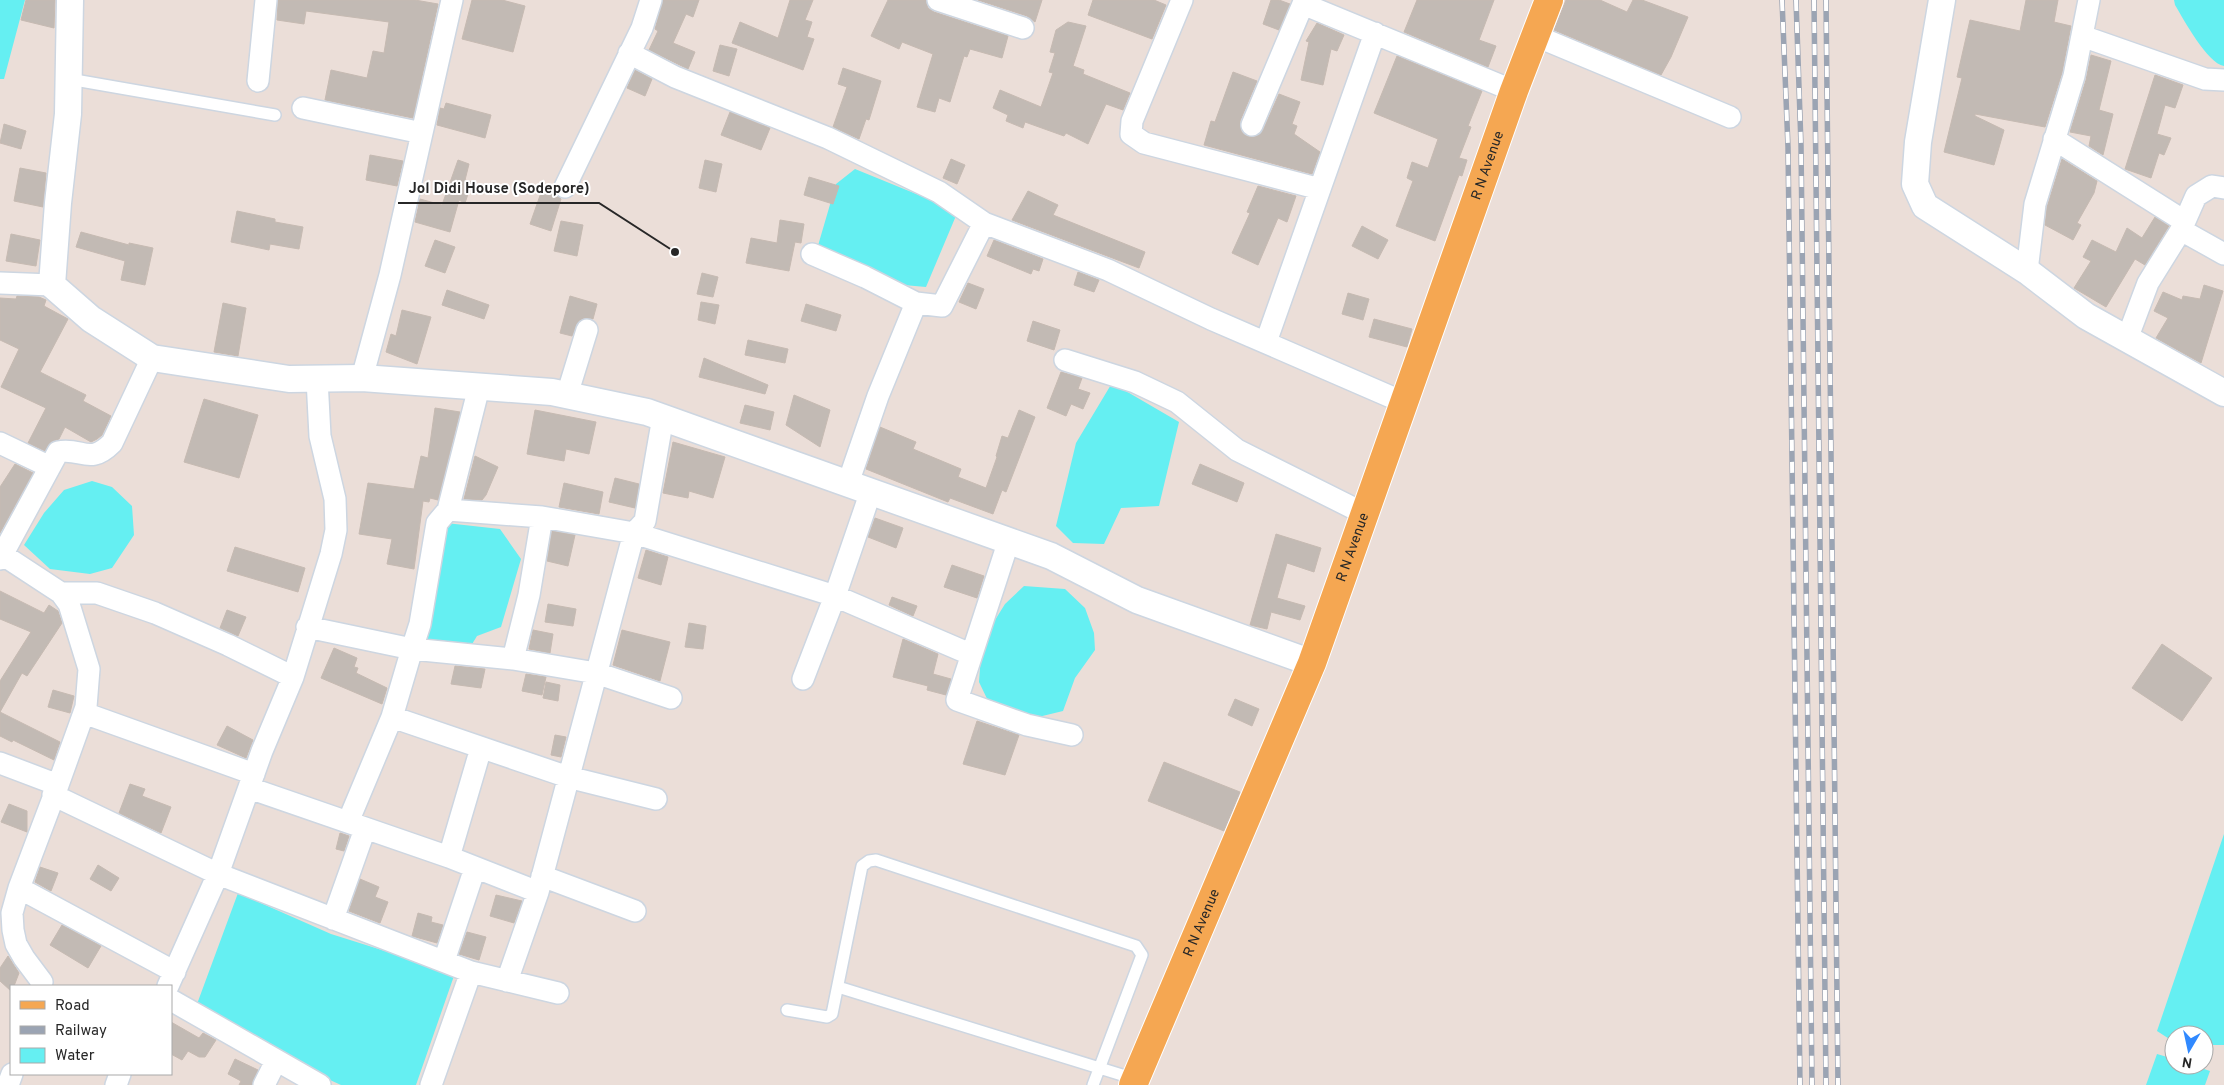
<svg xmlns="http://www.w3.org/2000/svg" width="2224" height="1085" font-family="Overpass,sans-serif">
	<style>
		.water { fill: #65eff2 }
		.building { fill: #c2bab4; stroke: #c6bab2 }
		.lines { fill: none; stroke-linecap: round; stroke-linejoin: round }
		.service-casing { stroke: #cdd6e1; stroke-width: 14 }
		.minor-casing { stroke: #cdd6e1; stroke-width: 24 }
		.tertiary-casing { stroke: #cdd6e1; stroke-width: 29 }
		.primary-casing { stroke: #fff; stroke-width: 30 }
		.service { stroke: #fff; stroke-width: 11 }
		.minor { stroke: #fff; stroke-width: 21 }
		.tertiary { stroke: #fff; stroke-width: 26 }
		.primary { stroke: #f5a752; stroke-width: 28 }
		.rail-casing { stroke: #9ba4b3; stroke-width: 5.5 }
		.rail { stroke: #fff; stroke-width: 4; stroke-dasharray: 11; stroke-linecap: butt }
		.labels { text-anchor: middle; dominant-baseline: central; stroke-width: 4; stroke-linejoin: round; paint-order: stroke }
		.street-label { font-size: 14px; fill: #272727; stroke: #fff }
		.leader { fill: none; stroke: #272727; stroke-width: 2 }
		.callout-dot { fill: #272727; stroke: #fff; stroke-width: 2 }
		.callout-label { font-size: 15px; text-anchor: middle; font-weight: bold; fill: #272727; stroke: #fff; stroke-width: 4; stroke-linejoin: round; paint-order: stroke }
	</style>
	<rect width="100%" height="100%" fill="#ebded8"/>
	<path class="water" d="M0 0H25L4 79H0Z
		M2174 0H2224V66C2207 63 2184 20 2175 5Z
		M855 169 958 211 926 287 859 281 817 249 836 184Z
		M1112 383 1179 422 1159 506 1121 508 1104 544 1073 543 1056 526 1076 443Z
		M92 481 112 487 132 506 134 535 112 568 90 574 50 569 24 545 44 513 64 490Z
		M446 523 500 529 521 559 501 627 477 636 466 654 416 647Z
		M1024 586 1065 589 1085 608 1094 633 1095 650 1075 678 1063 711 1030 719 991 707 979 682 982 641 1005 604Z
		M2224 834V1045H2204V1035H2174V1042L2157 1031Z
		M238 893 331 934 455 973 416 1085H341L299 1066 197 1004Z
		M2157 1054 2174 1059V1065H2192L2210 1071 2205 1085H2146Z"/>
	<path class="building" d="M26 0H55L54 28 21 20Z
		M278 0H415L438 4 413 118 325 100 331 70 367 78 373 51 384 53 389 22 306 11 304 24 277 20Z
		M472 0H502L525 6 513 52 462 39Z
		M663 0H699L693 17 686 14 673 43 695 52 688 69 649 50 658 31 655 29Z
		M790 0H813L805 20 812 22 807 37 814 39 803 70 732 43 740 22 778 38Z
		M888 0H926L928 8 934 12 1008 36 1002 58 970 49 967 57 964 56 950 102 939 98 935 112 917 107 933 54 902 42 899 49 871 36Z
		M978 0H1042L1035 22 1027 16Z
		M1093 0H1154L1166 5 1152 39 1088 15Z
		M1271 0H1279L1290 4 1279 30 1263 24Z
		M1417 0H1494L1479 40 1496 46 1488 67 1404 32Z
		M1566 0H1600L1627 12 1633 0H1642L1688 17 1671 57 1661 75 1554 30Z
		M2026 0H2058L2054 22 2071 26 2062 73 2045 127 1975 114V116L2004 130 1994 165 1944 152 1962 78 1957 77 1970 20 2020 31Z
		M1068 22 1086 26 1073 66 1084 70 1083 74 1130 93 1123 110 1106 104 1088 144 1066 133 1064 136 1025 122 1023 128 1006 121 1008 115 993 108 1000 90 1041 107 1053 73 1049 72 1055 53 1050 52 1056 30Z
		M1317 23 1344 35 1337 51 1331 49 1323 85 1301 80 1309 42 1306 41Z
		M720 45 737 49 729 76 713 71Z
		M2091 55 2111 61 2099 110 2113 114 2103 155 2089 146 2091 136 2070 132 2086 80Z
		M1397 56 1482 91 1468 126 1471 127 1459 158 1467 160 1462 176 1459 175 1435 241 1396 226 1413 181 1407 178 1412 162 1428 168 1438 139 1374 113Z
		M843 68 881 81 869 120 866 119 859 139 833 127 847 87 838 84Z
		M635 70 652 79 645 96 627 88Z
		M1233 72 1257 81 1240 121 1242 132 1247 136 1254 137 1263 130 1279 94 1300 102 1292 124 1297 126 1294 134 1320 152 1312 174 1204 145 1211 121 1215 122Z
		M2155 75 2183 85 2175 108 2165 105 2157 134 2171 138 2164 155 2159 153 2151 178 2125 169Z
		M446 103 491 115 485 138 437 125 440 108 444 109Z
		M730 112 770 128 761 150 721 135Z
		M4 124 26 131 21 149 0 143Z
		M370 155 403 161 397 186 366 180Z
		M951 159 965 165 957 184 943 178Z
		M2062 159 2097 181 2094 193 2077 223 2081 225 2073 240 2045 225 2047 207Z
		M458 160 469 164 465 180 472 182 465 203 459 200 450 232 415 222 420 199 442 205Z
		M705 160 722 164 716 192 699 188Z
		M20 168 46 173 43 207 14 201Z
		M809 177 839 186 833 204 804 195Z
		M1258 186 1296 196 1287 222 1278 218 1258 265 1232 253 1250 213 1247 212Z
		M543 187 553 191 561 199 551 231 530 224Z
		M1028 191 1058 205 1053 215 1145 252 1139 268 1012 220Z
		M237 211 275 219V222L303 227 299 249 270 244 269 250 231 242Z
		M2155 217 2169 226 2145 265 2135 259 2106 307 2074 288 2091 261 2083 257 2092 240 2116 252 2127 228 2142 238Z
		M780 220 804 224 801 243 795 242 789 271 746 263 751 238 777 243Z
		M561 221 583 225 577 256 554 251Z
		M1362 226 1388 240 1378 259 1352 246Z
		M81 232 129 245V243L153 248 145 285 121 280 125 261 76 247Z
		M11 234 40 240 36 266 6 261Z
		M435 240 455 247 445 273 425 266Z
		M994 240 1043 259 1039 271 1033 269 1031 274 987 256Z
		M1078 272 1099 280 1094 292 1074 285Z
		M702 273 718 277 713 297 697 294Z
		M968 283 984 289 976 309 959 302Z
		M2204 285 2223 291 2201 363 2156 338 2168 318 2154 311 2163 292 2182 300 2183 296 2200 299Z
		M447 290 489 305 484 319 442 305Z
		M1348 293 1369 299 1363 320 1342 314Z
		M17 296 39 297 46 300 44 306 68 319 40 372 86 395 83 401 111 416 102 435 97 439 91 442 65 427 59 439 51 442 45 451 28 443 46 408 1 387 19 349 0 340V298L16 299Z
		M570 296 597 304 593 319 585 318 579 321 572 336 560 333Z
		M701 302 719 305 715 324 698 320Z
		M223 303 246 308 238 356 214 352Z
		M806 304 841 315 836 331 801 321Z
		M402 310 431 317 417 364 386 352 391 334 396 336Z
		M1374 319 1412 329 1407 347 1369 337Z
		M1033 321 1060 330 1054 350 1027 341Z
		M748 340 788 349 785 363 745 355Z
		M704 358 768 385 765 394 699 377Z
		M1061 372 1082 378 1078 389 1090 393 1083 409 1071 404 1066 416 1047 408Z
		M794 395 830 410 820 447 786 425Z
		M204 399 258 415 239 478 184 462Z
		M745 405 774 412 770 430 740 423Z
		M435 408 460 412 438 500 430 498 429 502 423 501 414 569 387 564 392 539 359 534 368 483 414 489 421 456 428 458Z
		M535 410 596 422 589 454 566 449 564 461 527 454Z
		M1019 410 1035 417 1006 492 1002 490 993 514 950 498 948 502 866 469 880 427 916 442 913 449 961 469 958 477 986 488 997 457 996 456 1002 436 1008 438Z
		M673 442 725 457 713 498 689 491 688 498 663 493Z
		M475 456 498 467 486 495 482 500 464 499Z
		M15 464 33 473 0 533V487Z
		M1200 464 1244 483 1237 502 1192 484Z
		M615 478 639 484 635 508 609 502Z
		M564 483 603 492 599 514 559 507Z
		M875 518 903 528 896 548 868 537Z
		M552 531 575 535 568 566 547 561Z
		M1276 534 1321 548 1314 572 1287 563 1277 598 1305 606 1300 620 1271 612 1267 629 1250 625Z
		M235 547 305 568 298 592 227 571Z
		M646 550 668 557 661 585 638 578Z
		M952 565 984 576 977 598 944 587Z
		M0 591 44 613 49 605 58 611 62 623 27 676 22 673 0 712 60 742 54 760 13 740 12 742 0 736V681L31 632 0 619Z
		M892 597 917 606 913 616 889 605Z
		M548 604 576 609 573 626 545 622Z
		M227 610 246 617 238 636 220 628Z
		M689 623 706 626 703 649 685 647Z
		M533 630 553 634 550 653 529 649Z
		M622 630 670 642 660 681 613 665Z
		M903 639 938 654 933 674 951 679 946 695 927 690 928 686 893 677Z
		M2162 644 2212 678 2182 721 2132 688Z
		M334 648 357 658 354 667 358 668 356 673 387 688 382 704 321 678Z
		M455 666 485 669 481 688 451 684Z
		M526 674 546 677 542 695 522 691Z
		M546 682 560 685 558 701 543 698Z
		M53 690 74 696 70 713 48 707Z
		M1235 699 1259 709 1252 726 1228 715Z
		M977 721 1019 735 1005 775 963 764Z
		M227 726 253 740 246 758 217 745Z
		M555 735 566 737 561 757 551 755Z
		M1164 762 1240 792 1224 831 1148 801Z
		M130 784 145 789 142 796 171 807 161 833 119 813Z
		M9 804 27 811V832L1 822Z
		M340 833 349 836 344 851 336 849Z
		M98 865 119 878 111 891 90 879Z
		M40 867 58 873 51 891 35 882Z
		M360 879 379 887 375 897 388 902 380 923 349 911Z
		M496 895 522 901 514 923 490 916Z
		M418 913 432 917 431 922 443 925 437 943 412 936Z
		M62 925 101 946 88 968 50 945Z
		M467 932 486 937 479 960 459 954Z
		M8 956 19 973 14 986H11V991L0 981V968Z
		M171 1022 199 1038 203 1033 216 1040 205 1057H199L188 1051 182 1060 171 1054Z
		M235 1059 258 1070 252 1085H239L241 1081 228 1074Z"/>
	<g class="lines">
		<g class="service-casing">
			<path id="service" d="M69 79 275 115
				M838 987 1135 1079
				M787 1010 827 1017 832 1014 862 866 869 861 876 860 1136 946 1142 955 1093 1085"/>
		</g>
		<g class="minor-casing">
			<path id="minor" d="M938 0 1023 28
				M1182 0 1132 121 1131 134 1144 143 1320 189
				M1536 36 1730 117
				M2082 36 2205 79 2224 80
				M629 53 675 77 828 138 939 192 984 223 1108 270 1211 319 1405 403
				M258 81 266 0
				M303 108 422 133
				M1252 125 1303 4 1514 91
				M2054 139 2184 221
				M565 187 642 28 651 0
				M2181 230 2224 254
				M812 254 865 277 916 303
				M2027 271 2035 204 2074 76 2089 0
				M0 283 52 285
				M2127 339 2148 283 2181 230 2196 196 2212 186 2224 188
				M1266 342 1375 33
				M1065 360 1135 382 1177 402 1237 450 1365 514
				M362 378 390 275 452 0
				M479 387 448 510 437 523 420 624 412 649 513 659 596 673 671 698
				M567 395 587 330
				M0 443 50 467
				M848 483 878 396 916 303 942 306 984 223
				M448 510 542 517 634 533 835 596 970 654
				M1009 540 957 700 1027 725 1072 735
				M0 559 58 452C82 447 89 466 112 443L152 358
				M61 593H97L155 613 228 645 293 677
				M307 627 412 649 392 717 348 822
				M513 659 529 595 542 517
				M803 679 835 596 871 491
				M84 713 254 774
				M392 717 568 777 656 799
				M0 763 58 785 86 707 89 669 69 604 61 593 3 555
				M249 788 449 857 538 892
				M53 795 218 874 471 972 558 993
				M449 857 481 748
				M542 876 635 911
				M19 888 175 972
				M333 919 365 829
				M444 961 475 868
				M507 981 538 892 634 533 645 521 663 417
				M41 986 42 982 24 958 16 944 13 930 12 913 19 888 58 785
				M168 986 218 874 262 751 293 677 331 554 336 530 335 499 320 436 317 379
				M171 1000 320 1085
				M8 1085 12 1074
				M116 1085 120 1074
				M264 1085 276 1061
				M431 1085 471 972"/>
		</g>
		<g class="tertiary-casing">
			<path id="tertiary" d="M70 0 68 114 58 203 52 285 91 319 152 358 289 379 362 378 552 392 647 412 1051 556 1137 600 1312 663
				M1942 0 1918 142 1915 184 1925 206 2027 271 2086 316 2224 393"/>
		</g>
		<g class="primary-casing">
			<g id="primary">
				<path id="s1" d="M1133 1085 1312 663 1514 91 1549 0"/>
			</g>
		</g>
		<use href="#service" class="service"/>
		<use href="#minor" class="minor"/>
		<use href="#tertiary" class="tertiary"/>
		<use href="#primary" class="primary"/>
		<g class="rail-casing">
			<path id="rail" d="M1782 0 1788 147 1800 1085
				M1796 0 1801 145 1812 1085
				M1814 0 1826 1085
				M1826 0 1838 1085"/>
		</g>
		<use href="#rail" class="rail"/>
	</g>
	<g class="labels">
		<g class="street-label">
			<text stroke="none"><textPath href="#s1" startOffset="986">R N Avenue</textPath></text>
			<text stroke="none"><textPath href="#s1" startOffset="581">R N Avenue</textPath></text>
			<text stroke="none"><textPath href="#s1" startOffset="176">R N Avenue</textPath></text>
		</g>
	</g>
	<path class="leader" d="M675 252L599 203H398"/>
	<circle class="callout-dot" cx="675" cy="252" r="5"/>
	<g class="callout-label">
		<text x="499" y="193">Jol Didi House (Sodepore)</text>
	</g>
	<rect x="10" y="985" width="162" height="90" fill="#ffffff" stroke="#a9a9a9"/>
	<rect x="20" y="1001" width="25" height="8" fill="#f5a752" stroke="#a9a9a9"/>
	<text x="55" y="1010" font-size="15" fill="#272727">Road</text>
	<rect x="20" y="1026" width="25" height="8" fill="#9ba4b3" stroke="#a9a9a9"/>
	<text x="55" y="1035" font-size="15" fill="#272727">Railway</text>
	<rect x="20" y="1048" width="25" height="15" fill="#65eff2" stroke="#a9a9a9"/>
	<text x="55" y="1060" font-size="15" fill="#272727">Water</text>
	<g transform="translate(2189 1050) rotate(189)"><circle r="24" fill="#ffffff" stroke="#a9a9a9"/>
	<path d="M0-4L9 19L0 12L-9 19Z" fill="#3089ff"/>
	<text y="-8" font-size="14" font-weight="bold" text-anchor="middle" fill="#272727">N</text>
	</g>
</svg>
